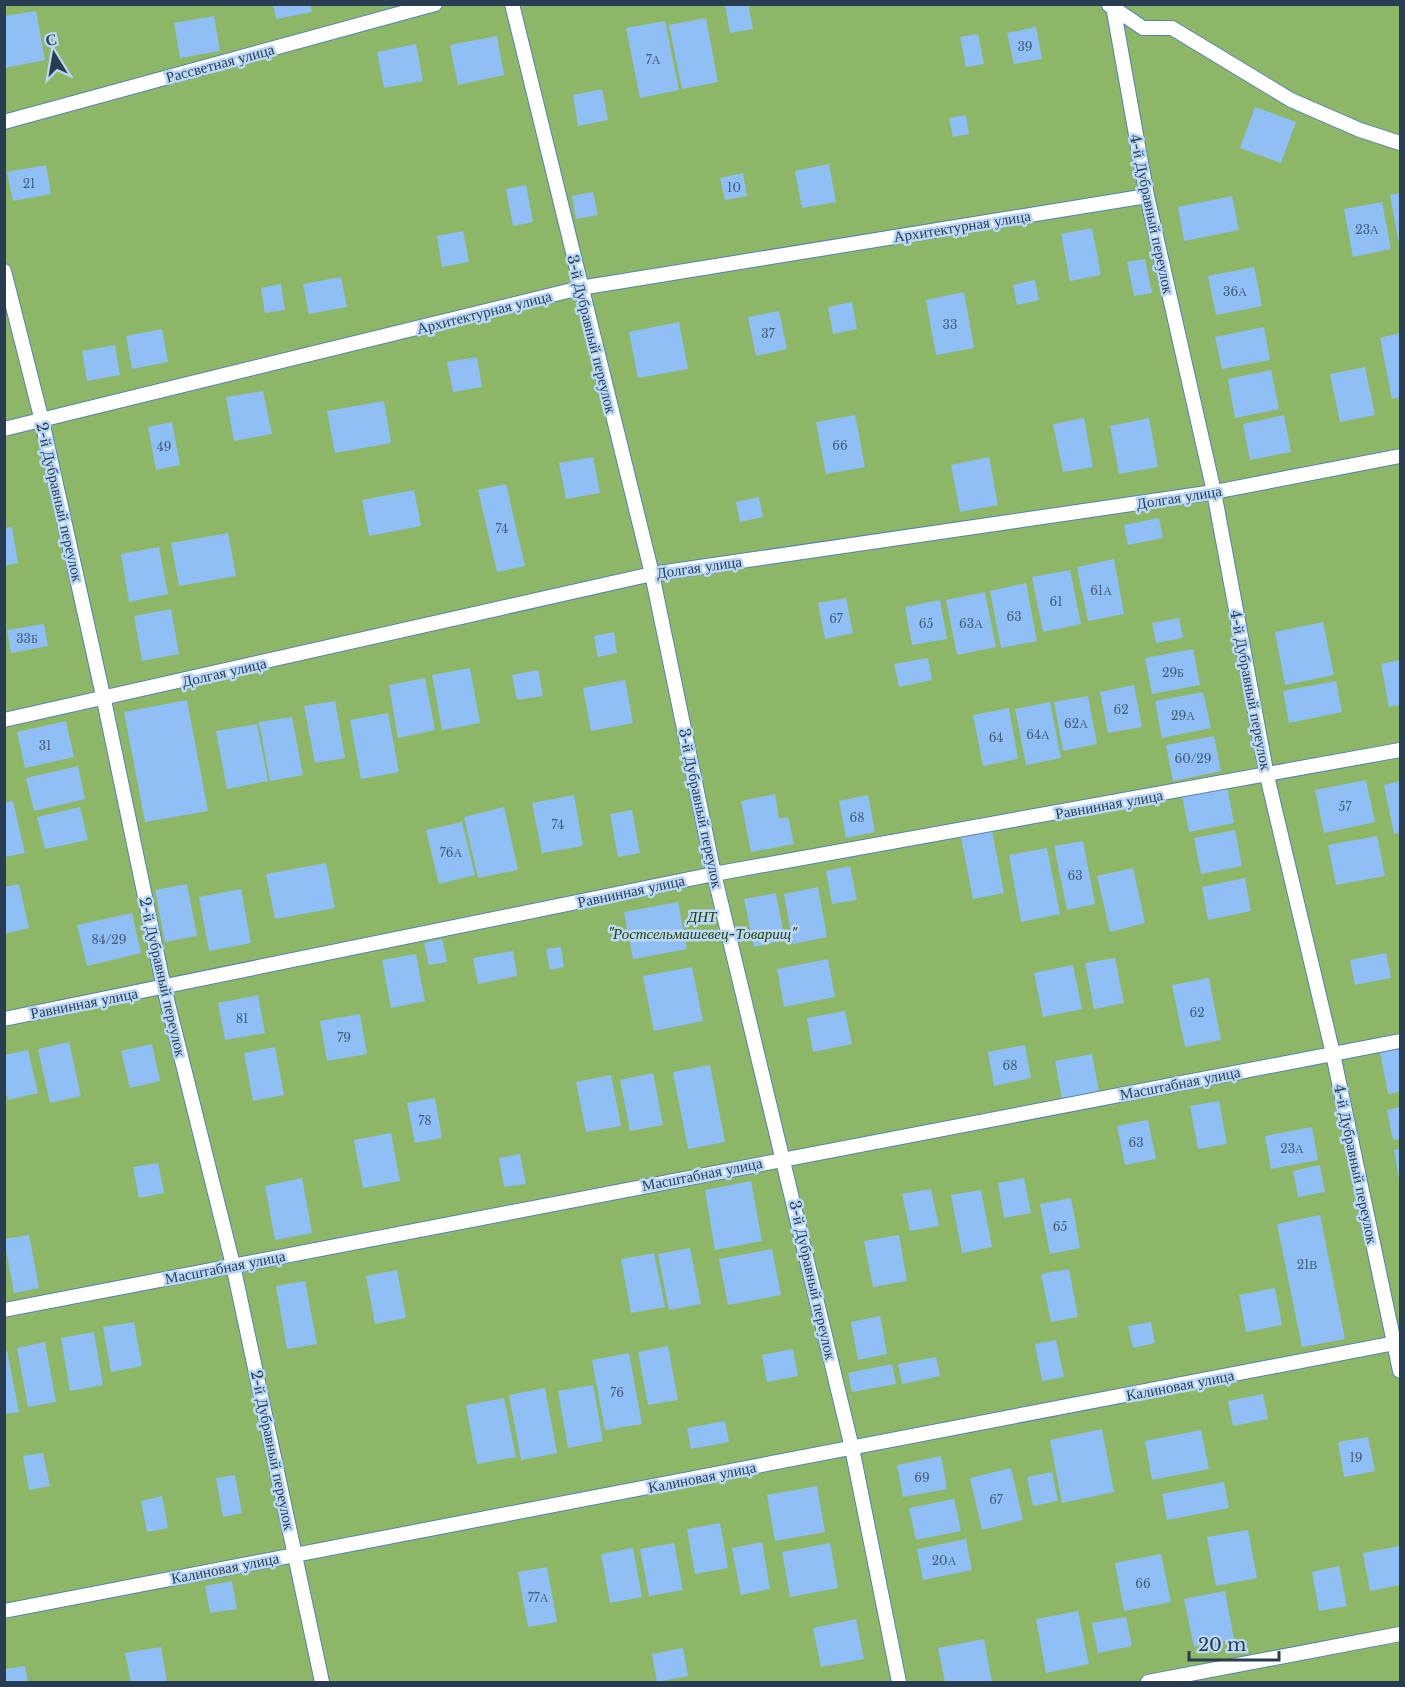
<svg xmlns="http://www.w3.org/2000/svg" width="1405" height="1687" font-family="'Libre Baskerville',serif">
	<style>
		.green { fill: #8db767 }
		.building { fill: #8fbff4 }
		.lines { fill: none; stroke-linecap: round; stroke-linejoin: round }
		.service-casing { stroke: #5482b4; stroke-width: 16 }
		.service { stroke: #fff; stroke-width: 14 }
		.labels { text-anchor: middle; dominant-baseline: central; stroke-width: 5; stroke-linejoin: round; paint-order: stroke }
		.number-label { font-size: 12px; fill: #425e7a }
		.street-label { font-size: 15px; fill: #293d52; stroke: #bbd8f8 }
		.park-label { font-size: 15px; font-style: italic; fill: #244000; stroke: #bbd8f8 }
	</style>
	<rect width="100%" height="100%" fill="#bbd8f8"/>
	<path class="green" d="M5 5H1400V1682H5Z"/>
	<path class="building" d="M273 4H310L312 12 276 19Z
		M725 4H748L753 29 730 33Z
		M36 11 45 60 5 68 4 16Z
		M214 16 220 51 180 58 174 23Z
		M706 18 718 82 682 89 669 25Z
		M665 21 679 90 640 98 626 28Z
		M1036 27 1042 59 1014 64 1007 33Z
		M978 34 984 64 966 67 960 37Z
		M497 36 504 75 458 85 450 45Z
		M416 44 423 81 384 88 377 52Z
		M602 89 608 120 578 126 573 95Z
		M1255 107 1296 122 1281 163 1240 148Z
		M966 115 969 134 953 137 949 118Z
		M829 164 836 202 802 208 795 171Z
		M46 165 51 194 13 201 7 172Z
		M743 173 747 196 725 200 720 178Z
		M526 185 533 222 513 226 506 189Z
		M593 192 598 215 576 219 572 196Z
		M1400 193V244H1399L1390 195Z
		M1232 196 1239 230 1184 241 1178 207Z
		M1382 202 1391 249 1353 257 1344 209Z
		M1092 228 1101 275 1070 281 1061 234Z
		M463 231 469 262 442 267 437 236Z
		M1145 259 1152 293 1134 296 1127 262Z
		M1254 267 1262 306 1216 315 1208 276Z
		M341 277 347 307 309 314 303 284Z
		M1035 280 1039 300 1017 305 1013 285Z
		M281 284 285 310 265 313 261 288Z
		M964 292 974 348 936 355 926 300Z
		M852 302 857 329 833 334 828 307Z
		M779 311 787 349 756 356 748 317Z
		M679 322 688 369 638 378 629 332Z
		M1264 327 1270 360 1222 369 1215 337Z
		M162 329 168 362 132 369 126 336Z
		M1400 333V397L1392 399 1380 338Z
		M115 345 120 375 87 381 82 351Z
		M477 357 482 387 453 392 447 362Z
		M1365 367 1375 415 1340 422 1330 374Z
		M1271 370 1279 409 1235 418 1228 379Z
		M263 391 272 434 234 441 226 397Z
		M384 401 391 443 335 453 327 411Z
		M855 415 865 467 826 474 816 422Z
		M1284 415 1291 452 1250 460 1243 424Z
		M1084 418 1093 467 1063 472 1053 424Z
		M1149 418 1158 467 1119 474 1110 426Z
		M172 422 180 465 156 470 148 427Z
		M593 457 600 493 566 499 559 463Z
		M989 457 998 505 960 512 951 465Z
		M506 484 525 566 497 572 478 490Z
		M414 490 421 526 369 536 362 500Z
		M759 497 763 517 740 522 736 502Z
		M1159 518 1163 538 1128 545 1124 525Z
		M12 527 18 563 4 566V528Z
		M228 533 236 576 179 586 171 543Z
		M159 547 168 594 129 602 121 554Z
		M1114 559 1124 614 1088 621 1077 567Z
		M1070 570 1081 624 1043 632 1032 577Z
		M1026 583 1037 641 1001 648 990 591Z
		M985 592 996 647 957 655 946 600Z
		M846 598 853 633 825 639 818 603Z
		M940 600 947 639 912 645 905 607Z
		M171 609 179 654 142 661 134 616Z
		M1179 618 1183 638 1156 643 1152 623Z
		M1323 622 1334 675 1285 685 1275 632Z
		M44 624 48 646 11 653 7 630Z
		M614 632 617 653 598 657 594 636Z
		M1193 649 1200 685 1152 694 1145 658Z
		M928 658 932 680 899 687 894 664Z
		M1400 660V705L1389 707 1381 664Z
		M470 668 480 723 442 730 432 675Z
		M538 670 543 696 517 700 512 675Z
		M425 678 435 730 398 738 389 685Z
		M625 680 633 723 591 731 583 688Z
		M1336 681 1342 712 1289 723 1283 691Z
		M1134 685 1142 727 1108 733 1100 692Z
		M1203 692 1211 728 1162 738 1155 701Z
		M1088 696 1097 744 1063 751 1054 702Z
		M187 700 208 811 145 822 124 712Z
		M335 701 345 758 315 763 304 706Z
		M1050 702 1061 758 1026 765 1015 709Z
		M1009 708 1018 759 983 766 973 715Z
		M388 713 399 772 361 779 350 720Z
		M292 717 303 775 270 781 259 722Z
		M66 721 74 757 25 768 17 732Z
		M257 724 268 781 227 789 216 731Z
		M1214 736 1221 771 1173 781 1166 745Z
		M78 766 85 799 34 811 26 778Z
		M1366 780 1375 822 1324 833 1315 790Z
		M1400 781V833L1394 834 1384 785Z
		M1227 786 1234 823 1189 832 1182 795Z
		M775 794 779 819 788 817 794 844 751 852 741 801Z
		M574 795 583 846 542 853 532 803Z
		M868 795 875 832 846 838 839 801Z
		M13 801 25 853 4 857V803Z
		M80 807 88 840 45 849 37 817Z
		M504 807 518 870 478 878 464 817Z
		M632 810 640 853 618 857 610 814Z
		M462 822 475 875 439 884 426 830Z
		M1235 830 1242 866 1201 874 1194 838Z
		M992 831 1004 893 973 899 961 837Z
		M1377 836 1385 876 1336 885 1328 845Z
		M1083 841 1095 904 1067 910 1054 846Z
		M1047 848 1060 914 1021 922 1009 855Z
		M326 863 335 908 275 919 266 874Z
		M850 866 857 900 832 904 826 871Z
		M1133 868 1145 923 1110 932 1097 876Z
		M1245 878 1251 911 1208 920 1202 887Z
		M19 884 29 928 4 934V887Z
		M187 884 197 936 165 942 155 890Z
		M818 887 827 937 793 944 784 894Z
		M241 889 251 943 209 951 199 897Z
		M776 893 785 940 754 947 744 899Z
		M678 902 687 949 633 959 624 912Z
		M132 913 141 953 87 966 77 925Z
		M442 939 447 962 429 965 424 943Z
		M561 947 564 967 550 970 546 949Z
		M513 951 517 976 478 984 473 958Z
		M1386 953 1391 978 1355 985 1350 960Z
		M416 954 425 1001 391 1008 382 960Z
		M1115 958 1124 1003 1094 1009 1085 963Z
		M828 959 835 997 784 1007 777 969Z
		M1073 965 1082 1009 1043 1017 1034 973Z
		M692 967 703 1021 654 1031 643 976Z
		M1209 978 1221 1040 1185 1047 1172 985Z
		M258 995 265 1033 225 1040 218 1003Z
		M845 1011 852 1044 813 1052 807 1018Z
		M360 1014 367 1054 327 1061 320 1021Z
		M69 1042 81 1096 50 1103 38 1049Z
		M152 1044 160 1081 130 1088 121 1051Z
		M1025 1045 1031 1078 994 1086 988 1052Z
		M275 1047 284 1095 253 1101 244 1053Z
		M1400 1048V1092L1388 1094 1380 1052Z
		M28 1050 38 1093 8 1100 4 1083V1055Z
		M1092 1054 1099 1092 1062 1099 1055 1061Z
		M710 1065 725 1142 688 1149 673 1072Z
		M653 1073 663 1125 630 1131 620 1080Z
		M611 1075 621 1126 586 1132 576 1082Z
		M435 1098 442 1138 415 1143 407 1103Z
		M1219 1101 1227 1144 1198 1149 1190 1106Z
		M1400 1107V1139L1393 1140 1387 1110Z
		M1148 1120 1156 1159 1125 1165 1117 1126Z
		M1312 1127 1318 1160 1271 1169 1265 1136Z
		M391 1133 400 1181 363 1188 354 1140Z
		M1400 1149V1179H1399L1394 1150Z
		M520 1154 526 1184 504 1187 499 1158Z
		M158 1163 164 1193 139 1198 133 1167Z
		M1320 1165 1325 1192 1298 1197 1293 1171Z
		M302 1178 312 1233 275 1240 265 1186Z
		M1024 1178 1031 1213 1004 1218 998 1183Z
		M751 1181 762 1241 715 1250 705 1190Z
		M931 1189 939 1226 910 1231 902 1194Z
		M981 1190 992 1247 962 1253 951 1195Z
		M1071 1198 1080 1248 1050 1254 1040 1204Z
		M1320 1215 1345 1339 1302 1347 1277 1224Z
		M29 1235 39 1288 14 1293 4 1239Z
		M899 1235 907 1281 873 1287 864 1241Z
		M690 1248 701 1304 669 1310 658 1254Z
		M772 1249 781 1295 728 1305 719 1259Z
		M654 1253 665 1307 631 1313 621 1259Z
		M1069 1269 1078 1317 1051 1322 1041 1274Z
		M397 1270 406 1318 375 1324 366 1276Z
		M305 1281 317 1344 287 1349 276 1286Z
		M1275 1288 1282 1325 1246 1332 1239 1295Z
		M880 1316 887 1354 858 1360 851 1322Z
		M134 1322 142 1366 111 1372 103 1327Z
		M1151 1322 1155 1343 1133 1348 1128 1326Z
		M94 1332 103 1385 70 1391 61 1338Z
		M1056 1340 1064 1377 1042 1381 1035 1344Z
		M45 1342 56 1402 28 1407 17 1348Z
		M668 1346 678 1400 648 1405 638 1352Z
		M793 1349 798 1376 767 1382 762 1355Z
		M4 1351H7L19 1412 4 1414Z
		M629 1353 642 1424 605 1430 592 1360Z
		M936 1357 940 1376 902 1384 898 1364Z
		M892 1364 896 1384 852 1392 848 1373Z
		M593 1385 603 1441 568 1448 558 1391Z
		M545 1388 557 1453 521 1460 509 1395Z
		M1263 1394 1268 1419 1233 1426 1228 1401Z
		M504 1398 516 1457 477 1464 466 1405Z
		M725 1421 729 1442 691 1449 687 1428Z
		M1102 1429 1114 1492 1062 1503 1050 1440Z
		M1201 1430 1209 1469 1152 1480 1145 1441Z
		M1368 1437 1375 1471 1344 1477 1338 1442Z
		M43 1453 50 1486 29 1490 23 1456Z
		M941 1456 947 1489 903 1497 897 1465Z
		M1011 1468 1023 1520 982 1530 970 1478Z
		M1052 1472 1058 1501 1033 1506 1027 1477Z
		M235 1475 242 1513 223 1517 216 1478Z
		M1224 1482 1229 1508 1167 1520 1162 1494Z
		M817 1486 825 1532 775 1541 767 1495Z
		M162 1496 168 1528 147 1532 141 1501Z
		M954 1499 961 1531 916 1540 909 1508Z
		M720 1523 728 1568 695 1574 687 1529Z
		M1248 1530 1257 1578 1216 1586 1207 1537Z
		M966 1539 972 1570 923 1580 917 1549Z
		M762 1542 770 1589 741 1595 732 1548Z
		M674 1543 683 1590 649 1596 640 1549Z
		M830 1543 838 1588 790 1597 782 1552Z
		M1400 1546V1585L1370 1591 1363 1553Z
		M633 1548 642 1597 610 1603 601 1554Z
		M1161 1554 1171 1602 1124 1611 1115 1563Z
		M1339 1566 1347 1606 1319 1611 1312 1572Z
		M547 1567 557 1622 528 1627 518 1572Z
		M232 1581 237 1609 210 1613 205 1586Z
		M1225 1591 1234 1639 1194 1647 1184 1599Z
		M1078 1611 1089 1664 1046 1673 1036 1619Z
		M1126 1617 1132 1646 1098 1653 1092 1623Z
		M856 1619 864 1659 821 1667 813 1628Z
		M984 1639 992 1682H945L938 1648Z
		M161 1647 167 1682H131L125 1653Z
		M683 1648 688 1676 657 1682 652 1654Z
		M25 1666 28 1682H4V1669Z"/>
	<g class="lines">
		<g class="service-casing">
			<path id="service" d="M512 4 652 574 714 874 852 1448 899 1682
				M1109 5 1143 28H1172L1291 100 1360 130 1400 143
				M1113 6 1147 196 1214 492 1267 776 1333 1054 1400 1371
				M4 122 435 4
				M4 271 42 421 104 700 164 988 233 1265 322 1682
				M4 429 580 288 1147 196
				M4 720 652 574 1214 492 1400 456
				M4 1019 714 874 1400 750
				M4 1310 1400 1041
				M4 1611 1400 1342
				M1148 1682 1400 1634"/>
		</g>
		<use href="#service" class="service"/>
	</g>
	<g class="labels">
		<g class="number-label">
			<text x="1025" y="46">39</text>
			<text x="653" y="59">7А</text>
			<text x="29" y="183">21</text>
			<text x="734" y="187">10</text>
			<text x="1367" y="229">23А</text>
			<text x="1235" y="291">36А</text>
			<text x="950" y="324">33</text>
			<text x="768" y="333">37</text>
			<text x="840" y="445">66</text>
			<text x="164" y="446">49</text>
			<text x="502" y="528">74</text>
			<text x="1101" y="590">61А</text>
			<text x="1056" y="601">61</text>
			<text x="1014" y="616">63</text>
			<text x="836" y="618">67</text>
			<text x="926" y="623">65</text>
			<text x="971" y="623">63А</text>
			<text x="27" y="638">33Б</text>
			<text x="1173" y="672">29Б</text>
			<text x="1121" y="709">62</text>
			<text x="1183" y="715">29А</text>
			<text x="1076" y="723">62А</text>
			<text x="1038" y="734">64А</text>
			<text x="996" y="737">64</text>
			<text x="45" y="745">31</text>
			<text x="1193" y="758">60/29</text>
			<text x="1345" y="806">57</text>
			<text x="857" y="817">68</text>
			<text x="558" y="824">74</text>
			<text x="451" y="852">76А</text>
			<text x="1075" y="875">63</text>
			<text x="109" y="939">84/29</text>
			<text x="1197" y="1012">62</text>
			<text x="242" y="1018">81</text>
			<text x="344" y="1037">79</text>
			<text x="1010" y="1065">68</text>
			<text x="425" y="1120">78</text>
			<text x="1136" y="1142">63</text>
			<text x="1292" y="1148">23А</text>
			<text x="1060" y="1226">65</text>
			<text x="1307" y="1264">21В</text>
			<text x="617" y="1392">76</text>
			<text x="1356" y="1457">19</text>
			<text x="922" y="1477">69</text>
			<text x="996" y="1499">67</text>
			<text x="944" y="1560">20А</text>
			<text x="1143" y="1583">66</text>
			<text x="538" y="1597">77А</text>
		</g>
		<g class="street-label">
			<text transform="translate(220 63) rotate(-15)">Рассветная улица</text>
			<text transform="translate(1152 214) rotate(78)">4-й Дубравный переулок</text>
			<text transform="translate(962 226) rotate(-9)">Архитектурная улица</text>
			<text transform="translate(484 312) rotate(-14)">Архитектурная улица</text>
			<text transform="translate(592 334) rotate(76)">3-й Дубравный переулок</text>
			<text transform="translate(1179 497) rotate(-9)">Долгая улица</text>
			<text transform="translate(60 502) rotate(77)">2-й Дубравный переулок</text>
			<text transform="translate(699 567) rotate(-8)">Долгая улица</text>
			<text transform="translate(224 672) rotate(-13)">Долгая улица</text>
			<text transform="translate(1251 690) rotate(79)">4-й Дубравный переулок</text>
			<text transform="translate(1109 804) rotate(-10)">Равнинная улица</text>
			<text transform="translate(701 808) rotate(78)">3-й Дубравный переулок</text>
			<text transform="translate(631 891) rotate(-12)">Равнинная улица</text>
			<text transform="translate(163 977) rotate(77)">2-й Дубравный переулок</text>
			<text transform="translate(84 1003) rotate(-11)">Равнинная улица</text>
			<text transform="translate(1180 1083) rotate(-11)">Масштабная улица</text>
			<text transform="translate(1356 1164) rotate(78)">4-й Дубравный переулок</text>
			<text transform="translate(702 1174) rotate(-11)">Масштабная улица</text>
			<text transform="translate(225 1267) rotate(-11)">Масштабная улица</text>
			<text transform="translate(813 1280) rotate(77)">3-й Дубравный переулок</text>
			<text transform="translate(1180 1385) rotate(-11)">Калиновая улица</text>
			<text transform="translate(273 1450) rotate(78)">2-й Дубравный переулок</text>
			<text transform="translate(702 1477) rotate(-11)">Калиновая улица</text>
			<text transform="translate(225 1568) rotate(-11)">Калиновая улица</text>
		</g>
		<g class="park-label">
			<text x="702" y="916">ДНТ<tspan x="702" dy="17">"Ростсельмашевец-Товарищ"</tspan></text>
		</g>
	</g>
	<rect width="1405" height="1687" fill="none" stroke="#293d52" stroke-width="12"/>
	<g transform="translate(54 54) rotate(349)" stroke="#bbd8f8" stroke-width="4.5" paint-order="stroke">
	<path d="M0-4.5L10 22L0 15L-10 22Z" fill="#293d52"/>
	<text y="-9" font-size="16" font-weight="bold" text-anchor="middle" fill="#293d52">С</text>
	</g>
	<path d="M1189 1651v9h90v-9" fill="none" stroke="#293d52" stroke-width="3"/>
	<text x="1198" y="1651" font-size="18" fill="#293d52" stroke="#bbd8f8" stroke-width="4.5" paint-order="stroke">20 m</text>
</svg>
